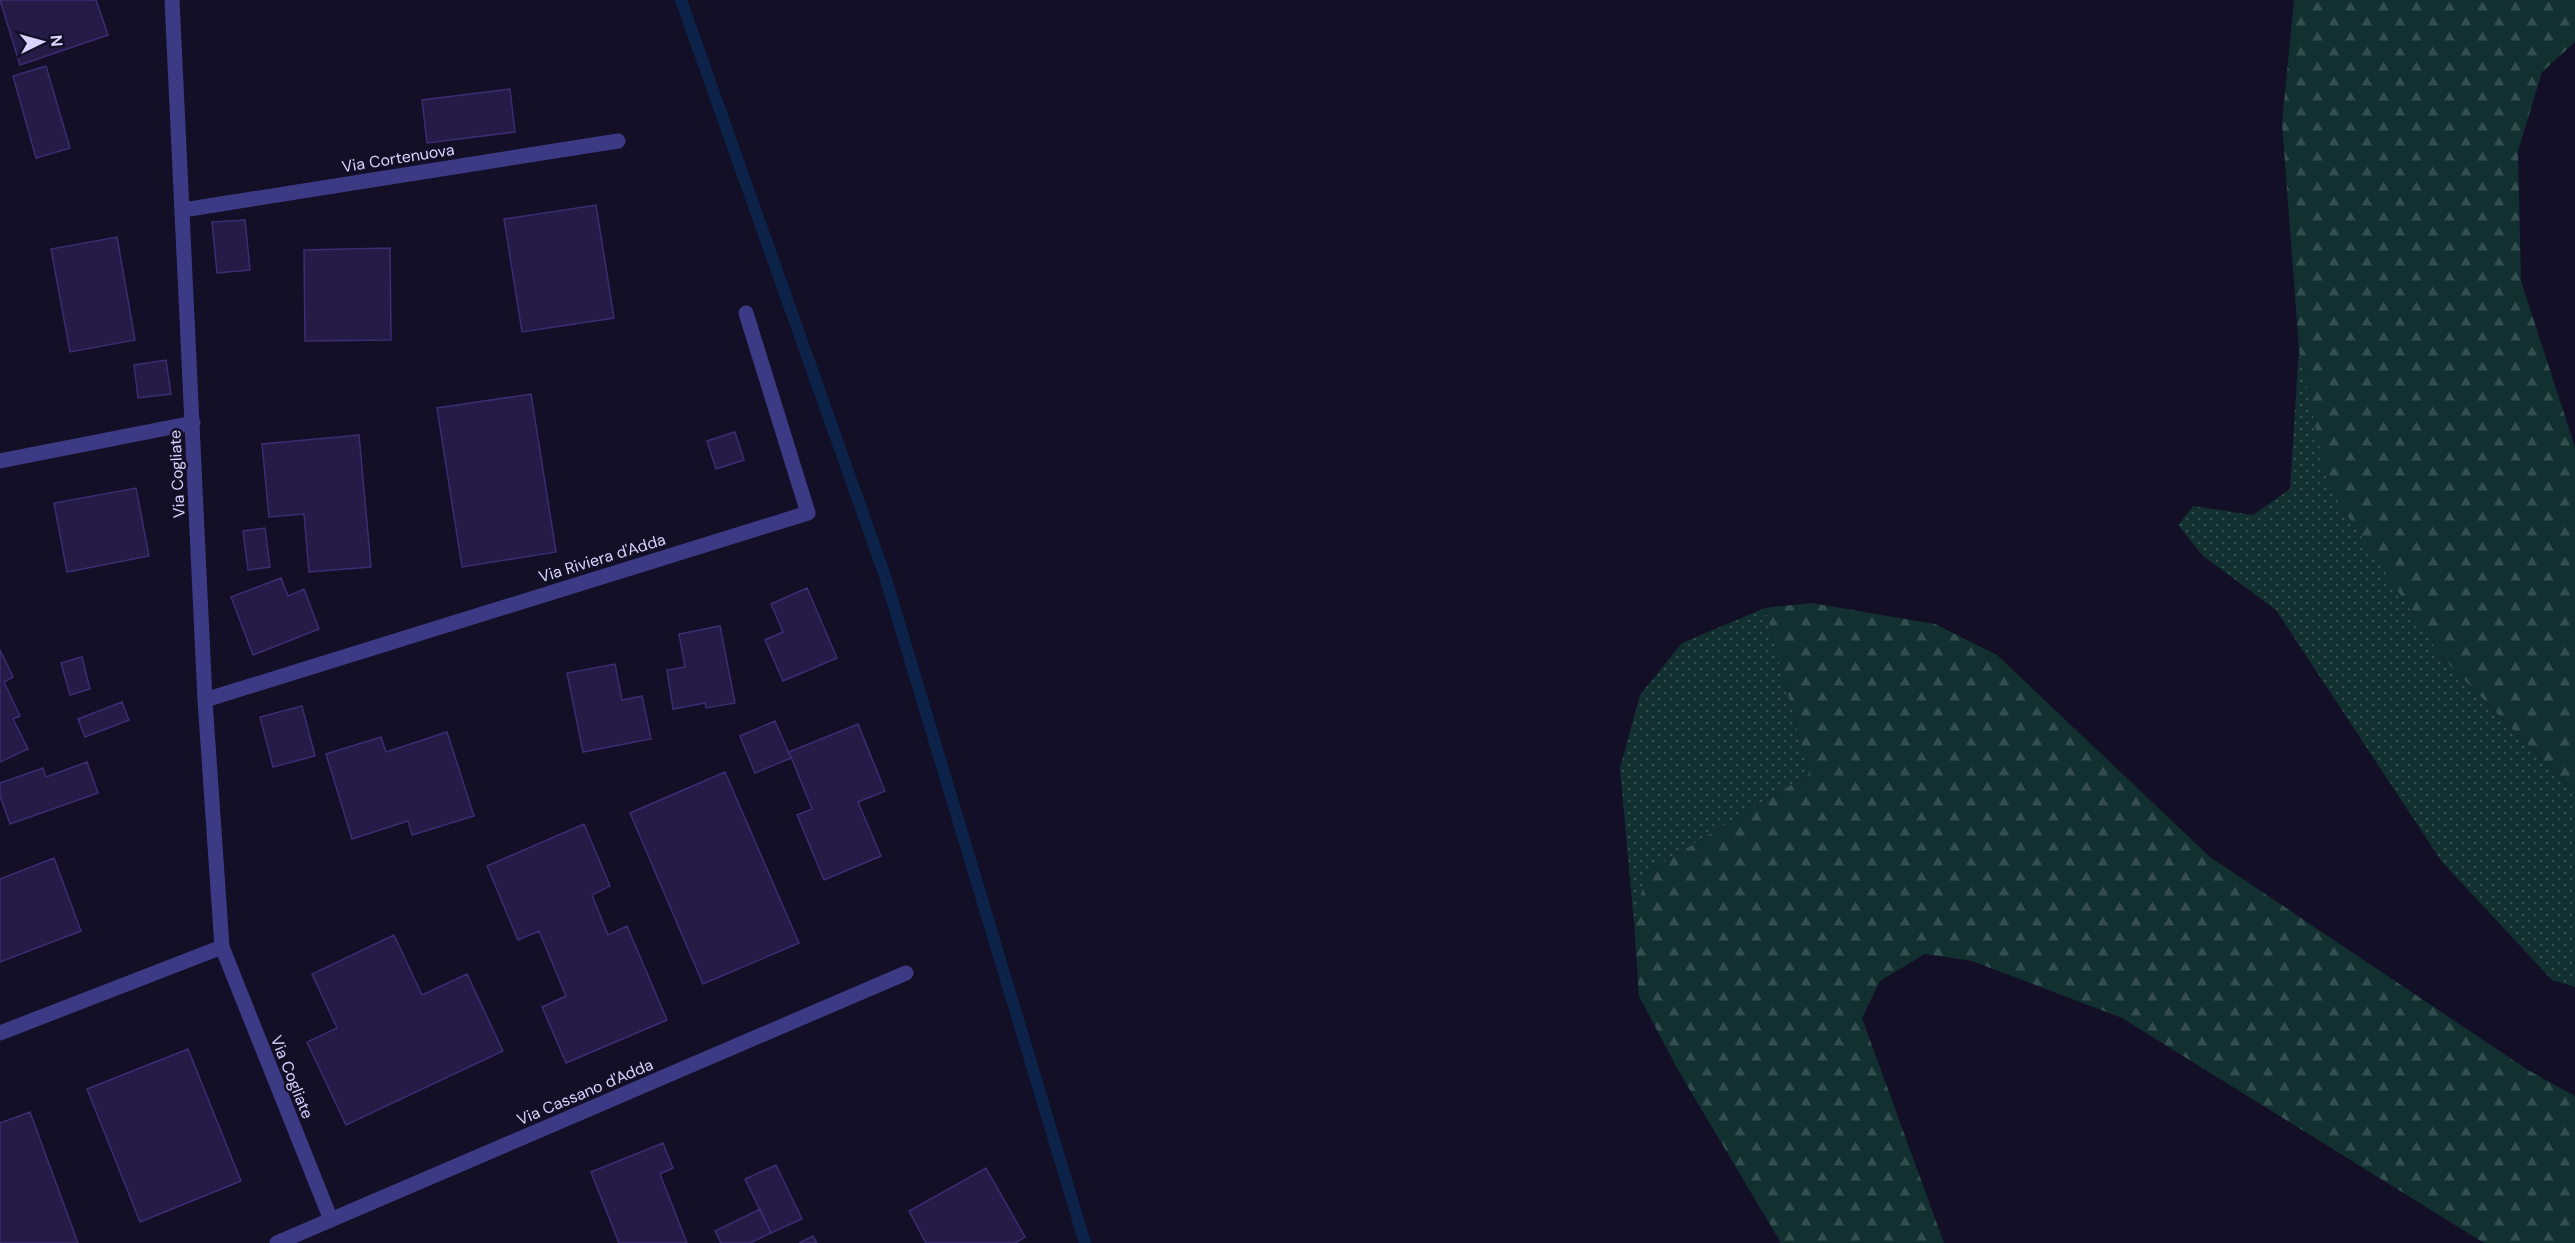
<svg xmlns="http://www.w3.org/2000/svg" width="2575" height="1243" font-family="'DM Sans',sans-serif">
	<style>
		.grass { fill: url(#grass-dots) }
		.forest { fill: url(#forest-firs) }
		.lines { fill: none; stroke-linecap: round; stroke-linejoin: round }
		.stream { stroke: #0c2248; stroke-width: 12 }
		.building { fill: #241b47; stroke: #3b2d73; stroke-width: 1.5 }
		.minor { stroke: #3d3a85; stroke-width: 15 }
		.labels { text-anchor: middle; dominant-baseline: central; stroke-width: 5; stroke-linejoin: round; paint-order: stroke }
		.street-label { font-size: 16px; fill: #d9d4ff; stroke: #130f26 }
	</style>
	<defs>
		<pattern id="grass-dots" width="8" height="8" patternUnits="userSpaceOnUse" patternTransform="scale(1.5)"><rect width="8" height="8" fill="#12302f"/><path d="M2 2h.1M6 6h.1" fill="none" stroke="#344d4e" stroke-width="1.8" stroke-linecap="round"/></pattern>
		<pattern id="forest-firs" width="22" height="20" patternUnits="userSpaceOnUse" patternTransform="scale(1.5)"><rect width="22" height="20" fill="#12302f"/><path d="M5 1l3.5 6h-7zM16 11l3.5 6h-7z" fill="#344d4e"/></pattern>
	</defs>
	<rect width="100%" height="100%" fill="#130f26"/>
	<path class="grass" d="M2299 349 2329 486 2441 656 2575 793V987L2552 980 2442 862 2276 610 2203 556 2178 525 2193 506 2253 515 2290 489Z
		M1765 608 1809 774 1646 873 1634 923 1620 768 1640 695 1682 643Z"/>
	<path class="forest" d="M2294 0H2575V42L2542 72 2518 151 2521 281 2575 447V793L2441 656 2328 486 2299 349 2282 123Z
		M1811 603 1935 624 1997 655 2210 857 2528 1070 2575 1096V1243H2484L2122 1018 1972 961 1925 954 1880 981 1862 1018 1944 1243H1781L1678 1070 1639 996 1634 923 1646 873 1809 774 1765 608Z"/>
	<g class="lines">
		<path class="stream" d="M681 0 885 576 1085 1243"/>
	</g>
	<path class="building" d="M0 0H96L108 35 20 65Z
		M46 66 70 148 36 158 13 76Z
		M510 89 515 132 427 143 422 100Z
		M596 205 614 318 522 332 504 219Z
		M245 220 250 270 217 273 212 222Z
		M117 237 135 340 70 352 51 249Z
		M390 248 391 340 305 341 304 250Z
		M166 360 171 394 138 398 134 365Z
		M531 394 556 552 462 567 437 408Z
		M735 432 744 460 716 469 707 441Z
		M359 435 371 567 309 572 304 514 269 517 262 444Z
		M136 488 149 556 67 572 54 503Z
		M265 528 270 567 248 570 243 531Z
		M281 578 288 596 304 589 319 629 253 655 231 597Z
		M807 588 837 658 783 681 765 640 783 632 771 604Z
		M720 626 735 703 706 708 705 703 673 709 667 670 685 667 679 634Z
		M0 650 13 677 4 682 20 716 13 719 28 749 0 762Z
		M82 657 90 689 70 695 61 663Z
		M615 664 622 700 642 696 651 739 583 752 567 673Z
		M122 702 129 720 85 737 78 719Z
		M302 706 315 756 273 767 260 717Z
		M775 721 791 758 755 773 740 736Z
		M858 724 885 791 858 802 881 856 824 880 797 815 812 809 789 752Z
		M447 732 474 816 412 835 408 821 352 839 326 754 381 737 386 752Z
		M87 762 98 793 10 824 0 796V783L43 768 46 777Z
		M725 772 799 943 703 984 630 813Z
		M584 824 610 886 592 895 608 935 627 926 667 1020 566 1063 542 1007 566 996 539 931 518 940 487 866Z
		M54 858 81 931 0 962V879Z
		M394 935 422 995 467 974 503 1051 346 1125 307 1042 337 1028 312 974Z
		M188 1049 241 1181 140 1222 87 1089Z
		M30 1112 78 1243H0V1123Z
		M663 1143 673 1168 660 1174 687 1243H619L591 1172Z
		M776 1165 802 1219 771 1233 745 1179Z
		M986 1168 1025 1237 1015 1243H926L909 1211Z
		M760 1209 771 1233 750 1243H721L715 1231Z
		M813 1236 817 1243H799Z"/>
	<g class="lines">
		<path class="minor" d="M172 0 205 700 222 947 331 1220
			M183 210 618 141
			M0 461 193 423
			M205 700 808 513 746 313
			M0 1033 222 947
			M277 1243 906 973"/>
	</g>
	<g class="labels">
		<g class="street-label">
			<text transform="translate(398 158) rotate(-9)">Via Cortenuova</text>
			<text transform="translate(177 474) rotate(-93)">Via Cogliate</text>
			<text transform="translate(602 558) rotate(-17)">Via Riviera d'Adda</text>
			<text transform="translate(292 1077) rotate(68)">Via Cogliate</text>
			<text transform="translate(585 1092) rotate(-23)">Via Cassano d'Adda</text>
		</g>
	</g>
	<g transform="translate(42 42) rotate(85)" stroke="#130f26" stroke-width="4.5" paint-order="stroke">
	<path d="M0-4.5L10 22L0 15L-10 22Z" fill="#d9d4ff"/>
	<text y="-9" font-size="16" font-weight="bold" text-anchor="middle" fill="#d9d4ff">N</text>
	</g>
</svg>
